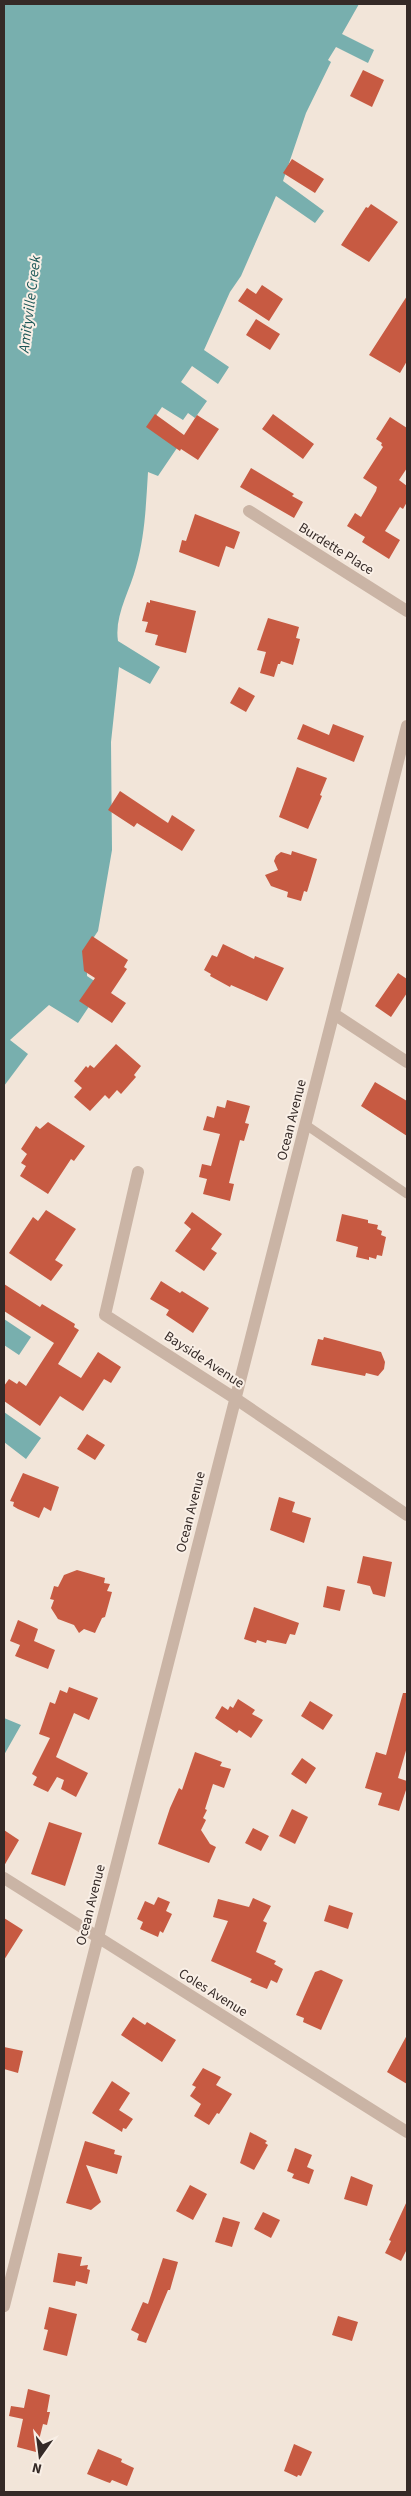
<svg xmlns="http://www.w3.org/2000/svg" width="411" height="2496" font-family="'Source Sans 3',sans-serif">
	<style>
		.water { fill: #78afae }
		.building { fill: #c75a42 }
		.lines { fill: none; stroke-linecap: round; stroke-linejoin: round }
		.lane { stroke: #cab4a5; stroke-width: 9 }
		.street { stroke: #cab4a5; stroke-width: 12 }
		.labels { text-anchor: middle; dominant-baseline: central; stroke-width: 4; stroke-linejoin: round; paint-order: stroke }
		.street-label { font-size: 14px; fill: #352a27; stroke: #f9efe6 }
		.water-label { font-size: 15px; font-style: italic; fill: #1c5757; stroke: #f9efe6 }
	</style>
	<rect width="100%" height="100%" fill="#f2e5d9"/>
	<path class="water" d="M4 4H359L342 34 374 50 368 63 336 47 328 60 331 62 306 113 283 181 324 211 315 223 276 196 241 276 230 292 204 350 229 367 218 384 192 366 181 382 207 401 195 418 188 413 183 420 162 407 149 426 179 445 158 476 148 472C146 504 145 536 136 567 130 591 114 616 118 641L160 667 150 684 119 667 111 742 112 850 98 931 88 946 87 976 96 982 90 1005 78 1023 49 1005 10 1040 28 1054 4 1086Z
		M4 1319 31 1337 19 1355 4 1345Z
		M4 1412 41 1438 26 1459 4 1442Z
		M4 1718 21 1725 4 1755Z"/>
	<path class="building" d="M363 70 384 80 372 107 350 96Z
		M292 159 324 179 315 193 283 173Z
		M371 204 398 222 369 262 341 245 366 207 368 208Z
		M262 285 283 299 269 321 238 301 247 288 256 294Z
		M407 296V361L400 373 369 355Z
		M256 319 280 334 270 350 246 335Z
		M155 414 184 435 197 415 219 429 198 460 181 449 180 451 146 427Z
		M273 414 314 444 303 459 262 429Z
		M390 417 407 428V468L399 480 407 486V502L403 509 400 507 385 531 400 540 389 559 362 542 365 537 347 526 355 513 361 517 376 491 377 487 363 478 383 447 381 445 382 443 376 439Z
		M251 468 294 494 292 496 303 502 294 518 240 487Z
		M195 514 240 532 234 549 226 546 219 567 179 552 182 540 186 541Z
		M150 600 196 611 186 653 155 645 158 635 145 632 148 622 142 621 147 602 150 603Z
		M268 618 299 627 296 638 300 639 293 665 281 661 280 664H278L274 677 260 673 266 652 257 650Z
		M239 687 255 696 246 712 230 703Z
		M303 724 329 735 333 724 364 736 354 762 297 739Z
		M297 767 327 778 320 795 322 796 308 829 279 817Z
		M120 791 168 823 172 815 195 830 182 851 137 823 134 827 108 810Z
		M292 851 317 859 307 892 304 891 301 901 287 897 288 892 271 886 265 875 278 870 274 861 276 856 281 852 291 855Z
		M92 936 128 960 124 967 127 969 111 993 126 1003 112 1023 79 1001 95 978 84 971 82 951Z
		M223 944 254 959 255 956 284 968 267 1001 231 985 230 987 210 976 211 974 204 970 212 955 217 957Z
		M398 973 407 979V993L391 1017 375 1006Z
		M116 1044 141 1066 134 1075 136 1077 121 1094 117 1090 109 1099 105 1095 90 1111 74 1097 82 1088 74 1081 86 1066 88 1068 90 1065 94 1068Z
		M375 1082 407 1101V1136L361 1106Z
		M227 1100 250 1106 245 1123 249 1124 244 1141 240 1140 229 1183 234 1184 230 1201 203 1194 207 1179 199 1177 202 1164 211 1166 220 1134 203 1130 207 1116 214 1118 217 1106 225 1108Z
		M48 1122 85 1146 74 1161 71 1159 48 1194 20 1176 26 1166 21 1163 27 1154 21 1149 36 1126 40 1129Z
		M46 1210 76 1229 55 1260 63 1265 51 1281 9 1253 33 1217 38 1221Z
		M192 1212 222 1234 211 1249 217 1253 204 1271 175 1251 191 1229 184 1223Z
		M342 1214 368 1220V1223L378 1225 377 1229 382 1231 381 1235 386 1237 382 1256 377 1255 376 1259 369 1257V1260L356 1257 358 1247 336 1241Z
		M161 1281 180 1293 182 1291 209 1308 193 1333 166 1315 169 1310 150 1299Z
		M4 1284 40 1307 42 1304 75 1324 74 1327 79 1330 58 1364 81 1378 98 1352 121 1367 111 1383 104 1379 83 1411 60 1396 40 1426 4 1401V1386L9 1379 17 1384 19 1381 26 1386 54 1343 4 1311Z
		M324 1337 381 1352 385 1362 384 1369 378 1376 366 1373 365 1376 311 1365 318 1339 323 1340Z
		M87 1434 105 1445 95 1460 77 1449Z
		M23 1473 59 1487 51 1511 44 1507 39 1518 18 1509 13 1506 14 1502 10 1501Z
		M279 1497 295 1502 292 1512 311 1518 304 1543 270 1530Z
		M363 1556 392 1562 385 1597 373 1594 370 1586 357 1583Z
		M77 1570 105 1578 104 1583 110 1584 107 1591 112 1592 105 1617 102 1618 95 1633 84 1629 79 1633 74 1625 58 1619 51 1608 54 1600 50 1599 54 1586 58 1587 64 1575Z
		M327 1586 345 1590 340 1611 323 1607Z
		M254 1607 299 1623 295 1635 290 1634 286 1644 267 1640 266 1643 257 1640 256 1643 244 1639Z
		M18 1620 38 1629 34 1641 55 1650 48 1669 15 1656 20 1645 10 1641Z
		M69 1687 98 1698 89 1720 74 1713 56 1757 88 1773 76 1797 61 1789 64 1780 57 1777 48 1792 33 1785 37 1777 32 1774 50 1738 39 1734 50 1702 55 1704 60 1690 67 1693Z
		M403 1693H407V1747L398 1778 407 1781V1787L399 1811 378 1805 382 1793 365 1788 376 1752 386 1755Z
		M238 1699 255 1710 252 1714 263 1720 251 1738 239 1730 237 1733 215 1718 222 1706 228 1710 230 1706 233 1708Z
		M310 1701 333 1715 323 1730 301 1716Z
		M195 1752 222 1762 220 1766 231 1769 224 1788 213 1784 205 1809 207 1810 203 1818 206 1820 201 1830 210 1844 216 1847 209 1863 158 1844 170 1808 179 1788 182 1790Z
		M302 1758 316 1768 306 1784 291 1774Z
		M292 1809 308 1817 295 1844 279 1836Z
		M49 1822 82 1833 65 1886 31 1874Z
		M253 1828 269 1836 261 1851 245 1843Z
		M4 1830 19 1840 4 1866Z
		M158 1897 170 1902 166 1911 172 1914 163 1933 160 1931 158 1937 140 1929 143 1922 137 1919 145 1901 154 1905Z
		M253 1898 271 1906 263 1921 267 1923 256 1952 276 1961 274 1964 283 1969 277 1983 271 1980 267 1989 250 1982 252 1979 211 1961 228 1921 213 1917 218 1899 249 1907Z
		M329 1905 353 1913 348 1929 324 1921Z
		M4 1918 23 1930 4 1960Z
		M321 1970 343 1980 321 2030 303 2022 304 2018 296 2015 315 1972Z
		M133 2017 145 2025 147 2022 176 2040 162 2062 121 2035Z
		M407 2035V2084L387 2072Z
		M4 2047 23 2051 18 2073 4 2069Z
		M203 2068 221 2077 216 2085 232 2094 219 2114 217 2113 209 2125 194 2116 201 2104 190 2096 196 2087 192 2085Z
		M112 2081 130 2093 119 2110 133 2119 126 2129 123 2128 122 2132 92 2113Z
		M250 2132 267 2141 265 2143 268 2145 254 2170 240 2163Z
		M85 2141 115 2150 114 2154 122 2156 117 2174 86 2165 101 2202 91 2210 66 2203Z
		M295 2148 312 2155 307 2167 314 2170 309 2184 292 2178 294 2174 287 2171Z
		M351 2176 373 2185 367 2206 344 2199Z
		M190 2185 207 2194 193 2220 176 2211Z
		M407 2201V2249L401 2261 385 2253 391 2241 389 2240Z
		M263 2212 280 2220 271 2238 254 2229Z
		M223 2217 240 2222 232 2247 215 2242Z
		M58 2253 82 2257 80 2266 88 2265 87 2269 90 2270 87 2284 76 2281 75 2286 53 2282Z
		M163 2258 178 2262 170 2290H168L146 2343 137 2340 139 2334 131 2330 143 2302 148 2304Z
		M49 2307 77 2314 67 2356 43 2350 48 2330 44 2329Z
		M338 2316 358 2322 352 2341 332 2335Z
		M28 2389 50 2395 47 2412H50L47 2425 43 2424 36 2452 17 2447 23 2419 9 2416 11 2406 24 2408Z
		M294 2444 312 2452 301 2476 298 2475 297 2477 284 2471Z
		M98 2449 122 2459 121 2462 134 2468 127 2486 112 2480 110 2483 107 2482 87 2474Z"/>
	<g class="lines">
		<path class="lane" d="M306 1125 407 1194"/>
		<path class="street" d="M249 511 407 611
			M334 1014 407 1062
			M138 1172 105 1315 236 1399 407 1515
			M4 1878 407 2132
			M4 2306 407 726"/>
	</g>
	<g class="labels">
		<g class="street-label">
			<text transform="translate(336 549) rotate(32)">Burdette Place</text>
			<text transform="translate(292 1120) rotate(-76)">Ocean Avenue</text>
			<text transform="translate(204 1360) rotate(33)">Bayside Avenue</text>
			<text transform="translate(191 1512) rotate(-76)">Ocean Avenue</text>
			<text transform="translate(91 1905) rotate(-76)">Ocean Avenue</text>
			<text transform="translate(213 1993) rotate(32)">Coles Avenue</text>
		</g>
		<g class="water-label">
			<text transform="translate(30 304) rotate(-83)">Amityville Creek</text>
		</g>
	</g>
	<rect width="411" height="2496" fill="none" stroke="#352a27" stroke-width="10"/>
	<g transform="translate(40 2456) rotate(194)" stroke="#f9efe6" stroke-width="4" paint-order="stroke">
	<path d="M0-4L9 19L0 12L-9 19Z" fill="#352a27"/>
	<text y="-8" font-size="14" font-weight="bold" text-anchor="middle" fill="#352a27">N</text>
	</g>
</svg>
